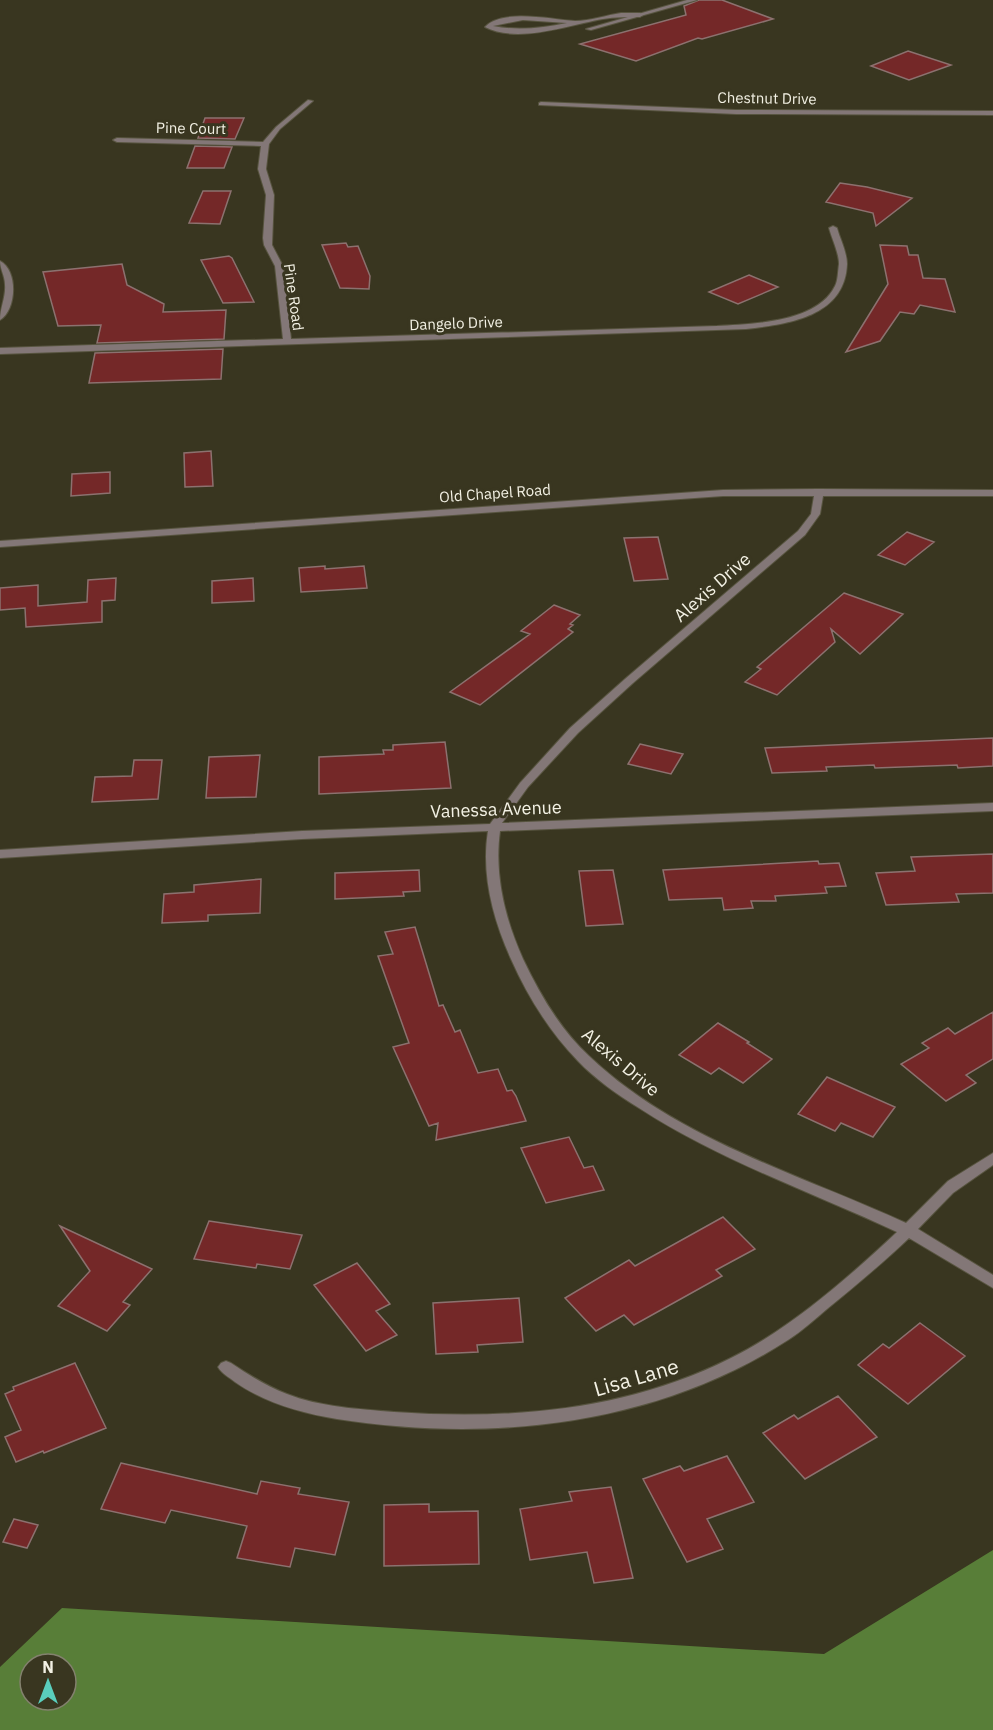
<svg xmlns="http://www.w3.org/2000/svg" width="993" height="1730" font-family="'IBM Plex Sans',sans-serif">
	<style>
		.forest { fill: #587e38; fill-rule: evenodd }
		.building { fill: #742828; stroke: #8c716f; stroke-width: 1.5 }
		.lines { fill: none; stroke-linecap: round; stroke-linejoin: round }
		.service-casing { stroke: #57543f; stroke-width: 2 }
		.minor-casing { stroke: #57543f; stroke-width: 2 }
		.service { fill: #837777; fill-rule: evenodd }
		.minor { fill: #837777; fill-rule: evenodd }
		.labels { text-anchor: middle; dominant-baseline: central; stroke-width: 6; stroke-linejoin: round; paint-order: stroke }
		.far-street-label { font-size: 15px; fill: #f3f1e4; stroke: #393620 }
		.street-label { font-size: 18px; fill: #f3f1e4; stroke: #393620 }
		.near-street-label { font-size: 21px; fill: #f3f1e4; stroke: #393620 }
	</style>
	<rect width="100%" height="100%" fill="#393620"/>
	<path class="forest" d="M993 1550V1730H0V1667L62 1608 824 1654ZM30 1664H66V1700H30Z"/>
	<path class="building" d="M699 0H722L773 19 702 39 698 38 636 61 580 44 686 15 684 6Z
		M908 51 951 65 909 80 871 66Z
		M205 118H244L235 139 198 138Z
		M195 146 232 147 224 168H187Z
		M840 183 867 187 912 198 876 226 873 213 826 202Z
		M203 191H231L220 224 189 223Z
		M346 243 348 247 358 246 370 276 369 289 340 288 322 245Z
		M880 245 907 246 909 255H918L923 278 945 279 955 312 920 305 914 314 900 312 880 341 846 352 888 284Z
		M229 256 232 258 254 302 223 303 201 260Z
		M122 264 127 285 164 304 163 312 226 310 224 339 97 343 101 325 58 326 43 272Z
		M749 275 778 287 738 304 709 292Z
		M223 349 221 379 89 383 95 353Z
		M211 451 213 486 185 487 184 453Z
		M110 472V493L71 496 72 474Z
		M907 532 934 542 905 565 878 555Z
		M658 537 668 579 634 581 624 538Z
		M325 566V569L364 566 367 588 301 592 299 568Z
		M116 578 115 600 102 601V622L26 627 25 608 0 610V588L38 585V606L87 602 88 580Z
		M253 578 254 601 212 603V581Z
		M844 593 903 614 860 654 831 629 835 642 777 695 745 682 761 669 757 667Z
		M554 605 580 615 570 624 573 625 568 629 573 632 480 705 450 692 530 634 521 631Z
		M993 738V766L958 768 957 765 875 768 874 765 826 767 827 771 772 773 765 748Z
		M445 742 451 788 319 794V757L384 754 383 750H393V745Z
		M640 744 683 754 671 774 628 764Z
		M260 755 256 797 206 798 209 757Z
		M134 760H162L158 799 92 802 95 777 132 776Z
		M993 854V893L956 894 959 902 886 905 876 873 915 871 911 857Z
		M818 861 819 864 839 863 846 886 825 887 827 893 775 896 776 901H751L753 908 724 910 722 898 669 900 663 870Z
		M419 870 420 891 403 892 404 896 335 899V873Z
		M613 870 623 924 586 926 579 871Z
		M261 879 260 913 208 915V921L162 923 164 894 194 892V885Z
		M415 927 439 1006 443 1005 455 1032 460 1030 478 1073 498 1069 507 1091 512 1090 516 1096 526 1121 436 1140 438 1123 429 1126 393 1047 409 1043 378 956 393 954 385 932Z
		M993 1012V1059L966 1075 976 1083 946 1101 901 1064 929 1048 922 1043 948 1028 955 1034Z
		M718 1023 749 1042 747 1043 772 1059 743 1083 719 1068 711 1074 679 1055Z
		M827 1077 895 1107 873 1137 841 1123 835 1131 798 1114Z
		M569 1137 584 1168 593 1166 604 1190 546 1203 521 1148Z
		M723 1217 755 1249 716 1270 722 1276 634 1325 624 1315 596 1331 565 1298 629 1260 635 1266Z
		M209 1221 302 1235 290 1269 257 1264 256 1268 194 1259Z
		M60 1226 152 1269 123 1302 130 1305 107 1331 58 1306 90 1271Z
		M357 1263 390 1304 376 1311 397 1335 366 1351 314 1285Z
		M519 1298 523 1342 477 1345 478 1352 436 1354 433 1303Z
		M920 1323 965 1356 908 1404 858 1365 883 1344 889 1348Z
		M75 1363 106 1428 44 1453 43 1451 16 1462 5 1437 21 1430 5 1394 14 1390 13 1387Z
		M838 1396 877 1437 805 1479 763 1433 794 1415 798 1419Z
		M727 1456 754 1502 707 1519 723 1549 687 1562 643 1479 680 1466 684 1471Z
		M121 1463 257 1494 261 1481 300 1488 298 1494 349 1502 335 1555 295 1548 290 1567 237 1558 247 1526 171 1510 165 1523 101 1509Z
		M611 1487 633 1578 594 1583 587 1552 530 1560 520 1509 572 1501 569 1492Z
		M429 1504V1512L478 1511 479 1564 384 1566V1505Z
		M14 1519 38 1525 27 1548 3 1542Z"/>
	<g class="lines">
		<g class="service-casing">
			<path id="service" d="M621 13H640L643 15 640 17C627 17 615 17 603 19 569 25 518 44 485 27 502 8 553 20 575 21 590 21 607 15 621 13ZM523 20 567 23C542 28 518 31 493 26Z"/>
		</g>
		<g class="minor-casing">
			<path id="minor" d="M687 0H697L591 30 586 29Z
				M308 100 313 101 280 129 269 144 266 169 274 195 272 245 283 266 291 339 717 326C751 324 817 323 835 286 838 281 838 270 839 264 839 253 832 239 829 228L833 226 837 228C840 239 847 252 847 264 845 317 788 324 746 329L0 354V348L283 339 275 266 264 245 263 238 266 195 258 169 261 146 117 142 113 140 117 138 263 142 276 127Z
				M541 102 736 110 993 111V115L736 114 539 105V103Z
				M0 261C19 271 16 311 0 320 0 308 6 297 5 285 5 276 0 269 0 261Z
				M818 489 993 490V496H823L820 514 805 535 633 683 578 733 528 787 502 823 993 803V811L500 831C494 875 505 919 523 959 540 995 560 1029 589 1056 676 1139 799 1174 906 1223L948 1181 993 1153V1165L953 1193 918 1229 993 1275V1288L909 1238C883 1263 855 1286 827 1309 814 1320 802 1331 788 1340 655 1426 490 1443 337 1419 301 1413 265 1403 235 1382 229 1377 222 1374 218 1367L221 1363 226 1361 231 1363C249 1375 266 1386 287 1394 320 1407 359 1409 394 1412 510 1420 626 1411 731 1358 791 1328 848 1278 897 1232 811 1192 719 1160 639 1108 618 1095 595 1079 578 1061 549 1031 528 997 511 959 493 919 481 875 488 831L302 839 0 858V850L302 831 490 824 520 783 570 728 625 679 798 531 811 514 814 496H723L0 547V541L723 490Z"/>
		</g>
		<use href="#service" class="service"/>
		<use href="#minor" class="minor"/>
	</g>
	<g class="labels">
		<g class="far-street-label">
			<text transform="translate(767 98) rotate(1)">Chestnut Drive</text>
			<text transform="translate(191 128) rotate(1)">Pine Court</text>
			<text transform="translate(294 297) rotate(82)">Pine Road</text>
			<text transform="translate(456 323) rotate(-2)">Dangelo Drive</text>
			<text transform="translate(495 493) rotate(-4)">Old Chapel Road</text>
		</g>
		<g class="street-label">
			<text transform="translate(712 587) rotate(-41)">Alexis Drive</text>
			<text transform="translate(496 809) rotate(-2)">Vanessa Avenue</text>
			<text transform="translate(621 1062) rotate(40)">Alexis Drive</text>
		</g>
		<g class="near-street-label">
			<text transform="translate(636 1377) rotate(-16)">Lisa Lane</text>
		</g>
	</g>
	<g transform="translate(48 1682)"><circle r="28" fill="#393620" stroke="#83816e" stroke-width="1.5"/>
	<path d="M0-4.5L10 22L0 15L-10 22Z" fill="#5acebd"/>
	<text y="-9" font-size="16" font-weight="bold" text-anchor="middle" fill="#f3f1e4">N</text>
	</g>
</svg>
